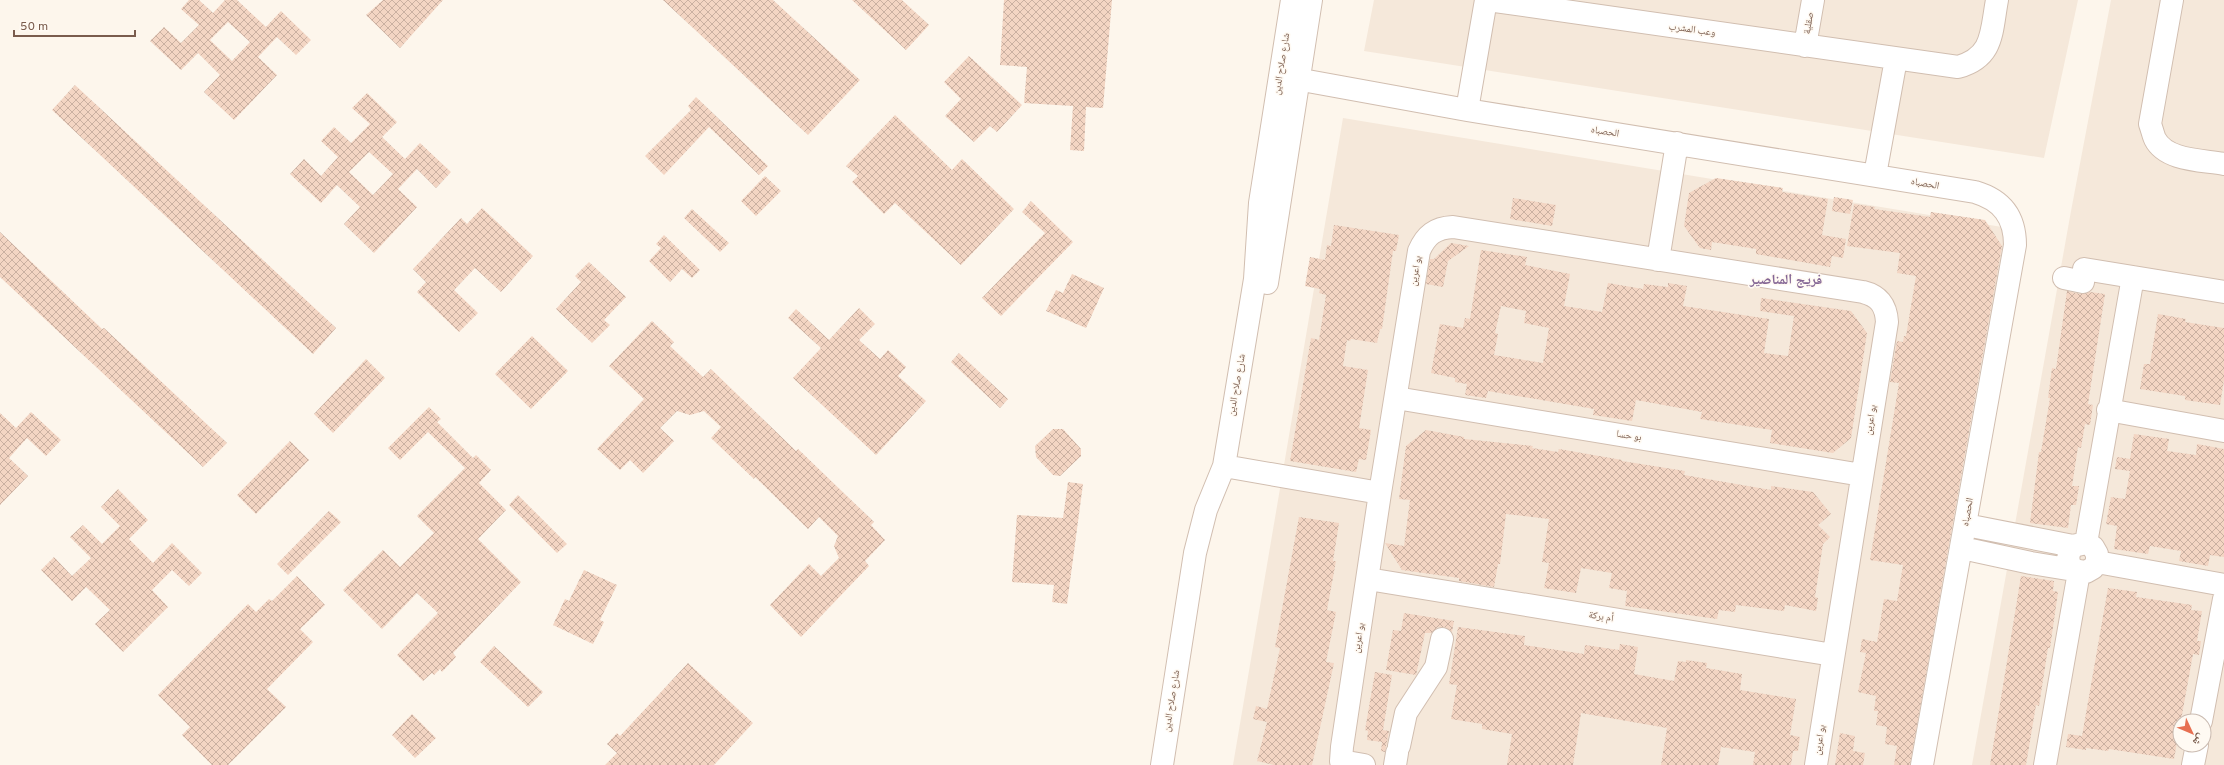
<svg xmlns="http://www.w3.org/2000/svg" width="2224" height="765" font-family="Overpass,'Noto Naskh Arabic',sans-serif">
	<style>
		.residential { fill: #f5e8da; fill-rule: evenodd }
		.building { fill: url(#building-cross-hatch); fill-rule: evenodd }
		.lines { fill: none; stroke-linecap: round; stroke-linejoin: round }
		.minor-casing { stroke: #d1beb0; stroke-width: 24 }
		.minor { stroke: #fff; stroke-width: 22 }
		.labels { text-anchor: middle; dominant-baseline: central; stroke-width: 3; stroke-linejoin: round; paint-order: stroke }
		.street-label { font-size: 10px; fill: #7a5c4d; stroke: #fffaf3 }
		.district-label { font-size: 14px; font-weight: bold; fill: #846695; stroke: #fffaf3 }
	</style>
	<defs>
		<pattern id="building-cross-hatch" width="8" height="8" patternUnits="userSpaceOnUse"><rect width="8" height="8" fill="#f3d5c3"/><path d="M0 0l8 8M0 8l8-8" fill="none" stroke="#cab0a1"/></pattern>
	</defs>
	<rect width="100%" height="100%" fill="#fdf6ec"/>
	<path class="residential" d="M1374 0H2078L2044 158 1364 51Z
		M2111 0H2224V765H1972L2071 211ZM2180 721H2204V745H2180Z
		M1343 118 2008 228 1902 765H1233Z"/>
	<path class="building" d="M189 0H199L213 13 225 0H237L266 27 281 11 311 40 296 55 277 37 258 57 277 75 234 120 204 92 220 75 198 53 181 70 150 41 164 27 181 43 199 25 181 9ZM228 22 250 42 232 61 210 40Z
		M383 0H443L400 48 366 15Z
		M663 0H773L860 80 808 135Z
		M852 0H902L929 25 906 50Z
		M1004 0H1112L1103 108 1086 107 1084 151 1070 150 1073 106 1024 103 1027 67 1000 65Z
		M969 56 1022 105 997 132 990 126 974 142 945 116 961 99 944 82Z
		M75 85 336 328 313 354 52 110Z
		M367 93 397 122 382 137 405 159 420 143 451 172 436 188 417 169 398 189 417 207 374 253 344 224 360 207 337 185 321 203 290 174 304 159 321 176 338 157 321 141 334 127 351 143 370 124 352 108ZM369 152 393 174 373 195 349 172Z
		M696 97 768 166 759 175 709 127 664 175 645 156 691 110 688 106Z
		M895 115 952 170 962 159 1014 209 961 265 895 203 884 214 852 182 858 176 846 166Z
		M765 176 781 191 756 216 741 201Z
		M1716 178 1783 188 1782 192 1828 199 1822 235 1846 239 1843 258 1832 256 1830 267 1756 254V249L1712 242 1711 250 1700 248 1684 226 1689 193Z
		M1834 197 1853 200 1850 214 1832 211Z
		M1513 198 1556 205 1552 226 1510 219Z
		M1031 201 1073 242 1001 316 982 298 1045 233 1022 212Z
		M1854 204 1875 207 1874 209 1930 217 1931 212 1985 220 2002 246 1910 765H1894L1897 746 1885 744 1887 727 1876 725 1878 711H1874L1876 696 1858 692 1866 653 1860 652 1862 639 1877 642 1884 599 1897 601 1903 565 1870 560 1899 383 1890 382 1897 341 1903 342 1904 336H1906L1916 276 1897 273 1900 253 1847 246Z
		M482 208 533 256 501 292 475 268 454 290 478 313 459 332 417 292 426 282 413 269 461 218 467 224Z
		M692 209 729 243 720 252 684 218Z
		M1334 225 1399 235 1396 251H1393L1382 329H1380L1377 343 1351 339 1350 341 1347 340 1343 366 1368 370 1359 428 1371 430 1366 460 1359 459 1356 472 1290 461 1311 338 1319 340 1326 295 1319 293 1320 289 1305 286 1310 257 1325 260 1327 245 1331 246Z
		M0 232 102 329 104 328 227 443 203 467 0 277Z
		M664 235 700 270 692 278 682 269 670 282 649 261 661 248 656 244Z
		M1451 243 1469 246 1448 261 1443 287 1426 284 1430 259H1434Z
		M1481 250 1527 257 1525 265 1570 274 1564 306 1602 312 1608 283 1643 289 1644 284 1668 287V283L1687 286 1683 306 1769 319 1764 353 1788 356 1794 316 1760 311 1761 298 1851 311 1867 333 1851 438 1833 453 1770 443 1772 430 1700 419 1702 412 1636 400 1632 421 1593 415 1594 409 1488 391 1486 398 1465 395 1467 384 1455 382V378L1431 373 1440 324 1463 328 1465 318 1470 319ZM1501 306 1526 311 1524 323 1549 328 1543 363 1494 355 1498 334 1495 333Z
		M589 262 626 297 604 320 610 325 592 343 556 309 581 282 575 276Z
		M1072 274 1104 288 1086 328 1046 311 1056 290 1063 293Z
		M2067 291 2080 294 2090 292 2105 294 2088 404 2093 405 2090 425 2085 424 2081 448 2078 447 2072 486H2079L2076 505H2071L2068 528 2030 523 2039 452H2041L2050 398H2048L2052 368 2056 369Z
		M859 308 875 324 859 340 880 359 888 350 906 367 898 376 926 401 876 455 793 378 821 348 788 318 796 309 829 340Z
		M2158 314 2186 319 2185 322 2224 328V380L2220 405 2185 400V396L2140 389 2144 364H2150Z
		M652 321 674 342 670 346 703 377 711 369 796 451 798 449 874 522 871 525 885 540 865 561 869 566 801 637 770 605 809 564 821 576 839 558 834 546 838 536 819 517 808 529 755 477 754 479 711 438 721 427 704 411 690 415 677 411 660 428 674 441 643 473 630 460 620 470 597 449 644 399 609 366Z
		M532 336 568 371 531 409 495 374Z
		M959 353 1008 399 1000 408 951 362Z
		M366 359 385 378 333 433 314 414Z
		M429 407 441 419 437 422 473 458 476 455 491 470 479 483 506 510 478 539 521 582 453 653 456 657 442 672 440 669 434 675 432 673 423 681 397 655 438 613 417 593 382 629 343 590 383 550 400 567 434 533 417 516 465 468 428 432 400 460 388 448Z
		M31 412 61 440 46 456 27 438 9 458 28 476 0 505V413L16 428Z
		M1053 429H1063L1081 449V456L1060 476 1053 475 1036 457 1035 446Z
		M1426 430 1464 437V439L1533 446 1532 448 1558 452 1559 449 1622 460V461L1685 471 1684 475 1771 490V486L1813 492 1831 514 1818 525 1830 537 1823 544 1815 597 1818 598 1816 611 1785 605 1784 611 1736 605 1735 612 1719 610 1717 619 1625 606 1627 591 1609 588 1612 573 1581 568 1576 593 1544 588 1549 563 1542 562 1549 519 1506 514 1500 564H1498L1494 587 1459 581V578L1402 570 1385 543 1404 546 1410 500 1399 499 1406 446Z
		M2134 434 2169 439 2167 451 2196 455 2197 444 2224 449V557L2210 555 2208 566 2179 561 2181 551 2150 546 2148 554 2114 549 2117 526 2106 524 2111 497 2125 499 2130 471 2115 469 2117 457 2130 459Z
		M290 441 309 460 256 514 237 495Z
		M1068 482 1083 484 1067 604 1052 602 1054 585 1012 582 1017 515 1063 518Z
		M118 489 148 520 129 539 153 563 172 543 202 573 189 586 172 570 152 590 168 607 123 652 95 624 110 610 86 587 72 601 41 570 54 557 72 576 91 558 70 537 83 525 102 544 120 526 101 507Z
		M518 495 567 544 557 553 509 505Z
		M329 511 341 522 288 575 277 564Z
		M1299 517 1339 523 1333 561H1336L1327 610 1336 612 1326 662 1334 663 1312 765H1274L1257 761 1267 722 1253 719 1256 706 1267 709 1280 648 1275 647Z
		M584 570 617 585 600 620 604 622 593 644 553 625 565 599 569 601Z
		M297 576 325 605 300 629 313 642 267 689 286 707 228 765H212L182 735 190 727 158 695 248 604 256 612 269 599 272 601Z
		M2021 576 2054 581 2053 591 2058 592 2050 648H2048L2039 706 2036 705 2026 765H1990Z
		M2108 588 2137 592 2136 597 2192 605 2191 610 2202 611 2197 641H2201L2199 655 2193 654 2174 759 2109 749 2108 751 2086 748V750L2066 747 2068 734 2082 736Z
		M1404 613 1454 621 1452 632 1444 627H1438L1431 633H1425L1416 675 1386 670 1393 630 1401 631Z
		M1458 627 1525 636 1524 645 1584 654 1585 645 1619 650 1620 644 1638 647 1634 674 1674 681 1678 661 1686 662V660L1707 663 1706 668 1742 674 1740 690 1796 699 1790 735 1800 737 1798 751H1793L1791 765H1753L1755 752 1721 747 1718 765H1661L1667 728 1581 713 1573 765H1507L1512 734 1482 729V724L1451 719 1457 685 1449 684Z
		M494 646 543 692 528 707 480 662Z
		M688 663 753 723 714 765H605L617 753 607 744 617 733 620 736Z
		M1375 672 1392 675 1383 730 1389 731 1385 752 1381 751 1382 742 1367 740 1368 731 1365 730Z
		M412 714 436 738 415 758 392 735Z
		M1840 733 1855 736 1853 751 1865 753 1863 765H1835Z"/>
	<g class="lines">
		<g class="minor-casing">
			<path id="minor" d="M1488 0 1958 67C1994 57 1991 32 1997 0
				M2172 0 2150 124C2152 129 2153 135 2155 139 2166 161 2203 160 2224 164
				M1805 46 1813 0
				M1280 76 1467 110 1975 192C2002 200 2015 217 2015 245L1922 765
				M1467 110 1486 0
				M1875 175 1896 59
				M1658 260 1677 143
				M2064 278 2083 282 2084 269 2224 292
				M1267 283 1311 0
				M1396 398 1862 475
				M2108 410 2224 431
				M1224 466 1380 493
				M1966 525 2073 546
				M2086 543 2133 277
				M1962 548 2031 563 2086 572 2093 568 2097 562V554L2093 547 2086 543 2073 546C2067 555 2067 560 2072 569
				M2097 562 2224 585
				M1368 579 1833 655
				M2201 721 2224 599
				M1399 746 1406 713 1436 667 1442 639
				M1162 765 1195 553 1206 510 1224 466 1255 279 1260 203 1292 0
				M1364 765 1341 761 1342 747 1380 493 1419 251C1426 235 1435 228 1453 227L1863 292C1879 296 1886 305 1887 322L1816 765
				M1395 765 1397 753
				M2045 765 2079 572
				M2193 765 2197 745"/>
		</g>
		<use href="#minor" class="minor"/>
	</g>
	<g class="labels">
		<g class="street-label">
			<text transform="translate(1809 23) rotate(-81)">صقلية</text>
			<text transform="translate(1692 30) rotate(8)">وعب المشرب</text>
			<text transform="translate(1282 64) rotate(-81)">شارع صلاح الدين</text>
			<text transform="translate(1605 132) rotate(9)">الحصباه</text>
			<text transform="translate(1925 184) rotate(10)">الحصباه</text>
			<text transform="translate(1416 271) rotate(-81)">بو اعرين</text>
			<text transform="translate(1237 385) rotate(-80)">شارع صلاح الدين</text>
			<text transform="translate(1871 420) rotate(-81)">بو اعرين</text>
			<text transform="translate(1629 436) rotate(9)">بو حسا</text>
			<text transform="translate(1968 512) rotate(-80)">الحصباه</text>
			<text transform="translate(1601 617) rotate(9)">أم بركة</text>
			<text transform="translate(1359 638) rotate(-81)">بو اعرين</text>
			<text transform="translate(1172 701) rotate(-81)">شارع صلاح الدين</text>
			<text transform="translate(1820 740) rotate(-81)">بو اعرين</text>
		</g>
		<g class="district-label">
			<text x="1786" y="280">فريج المناصير</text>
		</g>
	</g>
	<g transform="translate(2192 733) rotate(134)"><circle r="19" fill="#fffaf3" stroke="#cabbb1"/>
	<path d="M0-3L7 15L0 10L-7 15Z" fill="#e76f51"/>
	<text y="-6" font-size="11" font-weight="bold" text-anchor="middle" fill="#7a5c4d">ش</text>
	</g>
	<path d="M14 30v6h121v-6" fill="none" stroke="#7a5c4d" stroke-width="2"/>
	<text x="20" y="30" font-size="12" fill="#7a5c4d" stroke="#fffaf3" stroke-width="3" paint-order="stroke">50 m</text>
</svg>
